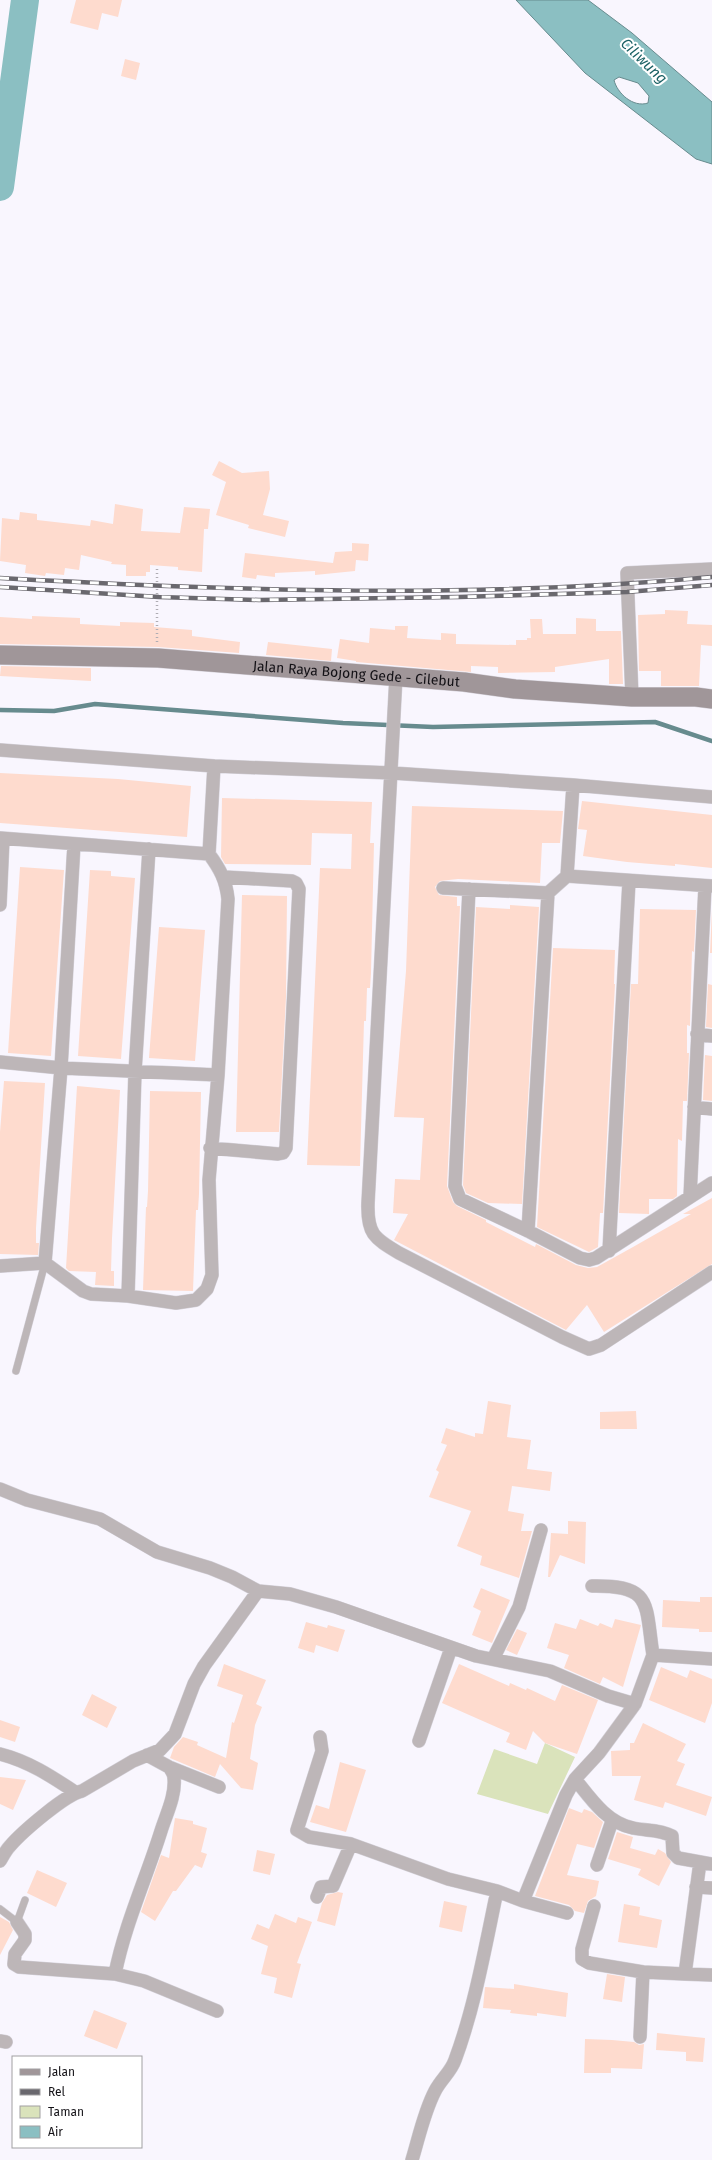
<svg xmlns="http://www.w3.org/2000/svg" width="712" height="2160" font-family="'Fira Sans',sans-serif">
	<style>
		.green { fill: #dae3bb }
		.water { fill: #8bbfc2; stroke: #678b8e; fill-rule: evenodd }
		.lines { fill: none; stroke-linecap: round; stroke-linejoin: round }
		.stream { stroke: #678b8e; stroke-width: 4.5 }
		.river { stroke: #8bbfc2; stroke-width: 28 }
		.building { fill: #fedbce }
		.lane-casing { stroke: #d4d1d9; stroke-width: 8 }
		.street-casing { stroke: #d4d1d9; stroke-width: 14 }
		.secondary-casing { stroke: #d4d1d9; stroke-width: 20 }
		.path { stroke: #b0adb4; stroke-width: 2.5; stroke-dasharray: 1 3; stroke-linecap: butt }
		.lane { stroke: #bdb6b8; stroke-width: 7 }
		.street { stroke: #bdb6b8; stroke-width: 13 }
		.secondary { stroke: #a09699; stroke-width: 19 }
		.rail-casing { stroke: #6a686e; stroke-width: 4.5 }
		.rail { stroke: #fff; stroke-width: 3; stroke-dasharray: 9; stroke-linecap: butt }
		.labels { text-anchor: middle; dominant-baseline: central; stroke-width: 4; stroke-linejoin: round; paint-order: stroke }
		.street-label { font-size: 14px; fill: #131116; stroke: #fff }
		.water-label { font-size: 15px; font-style: italic; fill: #1b6165; stroke: #fff }
	</style>
	<rect width="100%" height="100%" fill="#f9f6fe"/>
	<path class="green" d="M545 1743 575 1757 548 1814 477 1794 494 1749 537 1764Z"/>
	<path class="water" d="M516 0H588L632 33 712 102V164L696 159 585 73ZM619 77 638 83 649 96 648 103C633 108 617 93 614 80Z"/>
	<g class="lines">
		<path class="stream" d="M0 710 54 711 95 704 343 723 433 727 655 722 712 741"/>
		<path class="river" d="M0 187 25 0"/>
	</g>
	<path class="building" d="M76 0H122L118 17 102 13 98 30 70 23Z
		M125 59 140 63 136 80 121 76Z
		M219 461 242 473 269 471 270 489 263 515 289 521 285 537 248 528 249 525 216 515 226 482 212 475Z
		M115 504 143 509 141 531 180 533 184 507 210 509 208 529H204L202 572 178 570V567L150 565V572H146V576H126V565L111 564 112 562 81 555 79 570 65 568 64 575 46 573 45 576 25 573 26 565 0 561 2 518 19 520 20 512 37 514V520L90 526 91 520 113 524Z
		M352 543 369 544 368 561 356 560 355 571 315 575V571L275 573V577L257 575 256 579 242 577 245 553 333 563 335 552 352 551Z
		M665 610 688 611 687 624 712 625V646L701 645 699 686H661V671H639L638 615 665 614Z
		M32 616 80 618V624L120 626V622L154 623V627L192 630V636L240 642 239 653 158 647 0 644V617L32 619Z
		M576 618 596 619V631H621L623 684H609V659L555 667V672L498 673V667L471 666V672L356 662V661L337 658 340 639 369 643 370 628 395 630V626H408L407 638 441 640V633L456 634V644L516 645V640H527V638H531L530 619H542L543 634H576Z
		M268 642 332 649 331 661 266 655Z
		M1 666 91 668V681L0 676Z
		M0 773 118 779 191 786 187 837 0 823Z
		M222 798 372 802 370 843H374L371 973 370 988H367L366 1021H364L360 1166 307 1165 320 868 351 869 352 834 312 833 311 865 225 864 221 857Z
		M582 801 712 815V868L675 864V866L627 862 583 856 587 830 578 829Z
		M412 806 563 811 560 843H542L540 883 458 879 440 881 435 887 439 895 457 897V906H460L447 1186 453 1202 457 1206 486 1220V1222L535 1247 536 1244 576 1265 588 1268 597 1267 633 1247 691 1214H683L712 1198V1264L604 1332 587 1305 566 1330 394 1240 408 1214 393 1213 395 1179 420 1180 424 1118 394 1117 406 971Z
		M20 867 64 870 51 1056 8 1053Z
		M90 870 111 871V876L135 878 121 1059 78 1056Z
		M242 895 287 896 286 997 279 1132H236Z
		M510 905 539 907 522 1204 488 1203 466 1193 463 1185 476 907 510 909Z
		M640 909 696 910 694 952 692 951 690 1026 687 1025V1053H689L687 1101H683L682 1141 678 1139 677 1196 673 1199H649V1214L619 1213 631 984H638Z
		M712 910V953H710Z
		M159 927 205 930 195 1061 149 1058Z
		M553 948 615 950 614 984H615L603 1213H600L598 1247 589 1252 537 1227Z
		M708 984 712 985V1028L706 1027Z
		M705 1055 712 1056V1101L703 1100Z
		M4 1081 45 1083 36 1228V1243H39L38 1255 0 1254V1132Z
		M77 1086 120 1090 112 1238 111 1271H114V1286L95 1285 96 1272 69 1271 66 1268Z
		M150 1091 201 1092 199 1194 198 1210H196L193 1291 143 1290 146 1207H147L148 1191Z
		M488 1401 511 1405 507 1437 531 1440 527 1469 552 1472 550 1491 512 1486 508 1511 524 1514 521 1531H532L519 1578 480 1565 482 1556 457 1546 471 1511 429 1497 439 1472 436 1470 447 1445 441 1443 446 1428 475 1437V1433L483 1434Z
		M636 1411 637 1429H600V1412Z
		M568 1521 586 1522 585 1564 560 1555 550 1577H548L551 1533 568 1534Z
		M481 1588 510 1600 492 1643 472 1635 481 1611 473 1607Z
		M700 1597H712V1632H699V1629L662 1627 663 1600 700 1602Z
		M580 1619 598 1626 600 1623 612 1628 615 1619 641 1625 623 1687 603 1677 600 1684 564 1668 569 1655 547 1648 555 1623 576 1629Z
		M306 1622 327 1628 328 1625 345 1630 338 1652 316 1645 314 1653 298 1648Z
		M517 1629 527 1633 517 1655 506 1650Z
		M224 1664 266 1680 256 1704 262 1707 255 1725 250 1759 258 1763 253 1790 241 1788 220 1764 215 1777 170 1758 174 1747 183 1737 198 1742 197 1745 226 1758 232 1722 234 1723 243 1695 217 1686Z
		M459 1664 509 1686 510 1683 526 1690 527 1688 555 1701 562 1685 598 1700 577 1754 545 1743 533 1731 526 1750 506 1742 510 1733 442 1703Z
		M661 1667 687 1678 690 1670 712 1679V1703L705 1723 649 1700Z
		M92 1694 117 1707 107 1728 82 1715Z
		M0 1720 20 1727 15 1742 0 1737Z
		M643 1723 686 1744 677 1761 685 1764 676 1785 712 1797 706 1816 665 1802 663 1808 634 1800 641 1776H612L611 1751 630 1750V1743H634Z
		M340 1762 366 1770 346 1832 310 1822 316 1805 329 1809Z
		M0 1777 26 1780 13 1810 0 1804Z
		M569 1808 582 1813 584 1809 592 1812 603 1822 594 1848 577 1844 567 1875 599 1881 596 1896 588 1901 584 1913 575 1911 569 1905 535 1896Z
		M175 1818 193 1821V1824L207 1828 201 1852 207 1854 202 1868 195 1865 176 1891H173L155 1921 141 1912 161 1855 169 1858Z
		M617 1832 633 1837 630 1848 655 1855 658 1849 665 1853 671 1862 659 1886 638 1875 641 1869 608 1859Z
		M257 1850 275 1854 270 1875 253 1871Z
		M37 1870 67 1883 56 1907 27 1893Z
		M338 1892 343 1893 335 1926 317 1921 322 1903 327 1895Z
		M444 1901 467 1906 462 1932 439 1927Z
		M624 1904 640 1907 639 1915 662 1920 657 1948 618 1942Z
		M275 1914 296 1923 298 1917 312 1922 297 1963 301 1964 292 1998 274 1993 277 1978 261 1974 268 1946 251 1939 257 1924 269 1929Z
		M0 1917 9 1922 13 1930 0 1955Z
		M607 1974 625 1977 622 2002 603 1999Z
		M514 1984 568 1993 566 2017 537 2013V2016L510 2013 511 2010 483 2008 485 1987 514 1989Z
		M94 2010 127 2023 117 2049 84 2036Z
		M657 2033 705 2038 703 2062 686 2061V2052L656 2050Z
		M585 2039 612 2040 634 2042 639 2045 644 2044 642 2069 611 2068V2073H584Z"/>
	<g class="lines">
		<g class="lane-casing">
			<path id="lane" d="M16 1371 45 1263
				M0 1909 17 1922 25 1900"/>
		</g>
		<g class="street-casing">
			<path id="street" d="M396 676 368 1203C367 1234 374 1238 399 1253L562 1337 589 1349 601 1345 712 1272
				M632 697 627 573 712 569
				M0 750 214 766
				M573 785 712 797
				M0 838 209 854 214 766 392 773 573 785 567 876 712 886
				M443 888 548 893
				M469 889 455 1186 460 1199 528 1231 580 1258 589 1260 596 1258 712 1183
				M0 905 3 839
				M697 1034 712 1036
				M0 1062 61 1068 218 1075 228 899C226 880 220 869 209 854
				M694 1107 712 1109
				M210 1148 278 1154 283 1153 286 1148 299 889 296 883 292 881 224 877
				M690 1197 705 886
				M528 1231 548 893 567 876
				M609 1251 629 881
				M45 1263 61 1068 74 844
				M0 1266 45 1263 83 1291 91 1294 128 1296 176 1303 196 1300 207 1289 212 1275 209 1180 218 1075
				M128 1296 135 1072 149 849
				M0 1489 27 1500 100 1519 157 1552 210 1568 232 1577 258 1591 290 1594 336 1607 476 1656 550 1671 608 1696 635 1704 653 1655 712 1659
				M592 1586C653 1585 645 1603 653 1655
				M493 1659 519 1607 541 1530
				M320 1737 322 1751 297 1830 309 1837 351 1844 448 1879 497 1891C485 1948 475 2006 455 2060 451 2072 441 2079 435 2091 424 2112 419 2137 412 2160
				M419 1741 451 1648
				M0 1754C28 1761 51 1776 75 1792
				M147 1755 169 1767 219 1787
				M575 1779C591 1799 607 1823 633 1828 646 1831 659 1829 672 1836L673 1853 678 1858 712 1864
				M0 1861C3 1856 6 1850 10 1846 22 1832 66 1794 82 1791L133 1761 160 1750 175 1734 194 1684 204 1666 258 1591
				M597 1865 612 1821
				M696 1887 712 1888
				M497 1891 523 1901 566 1795 575 1779 599 1753 635 1704
				M317 1897 321 1887 333 1886 351 1844
				M523 1901 567 1913
				M594 1906 582 1949V1959L589 1963 643 1972
				M17 1922 25 1934V1940L15 1954 14 1964 19 1967 115 1974 144 1981 217 2011
				M115 1974C125 1924 146 1879 161 1831 166 1815 176 1795 174 1778 174 1774 171 1770 169 1767
				M685 1974 712 1975
				M640 2037 643 1972 685 1974 700 1862
				M0 2041 6 2042"/>
		</g>
		<g class="secondary-casing">
			<g id="secondary">
				<path id="s1" d="M0 655 158 658 464 682 515 689 632 697H696L712 699"/>
			</g>
		</g>
		<path class="path" d="M157 569V642"/>
		<use href="#lane" class="lane"/>
		<use href="#street" class="street"/>
		<use href="#secondary" class="secondary"/>
		<g class="rail-casing">
			<path id="rail" d="M0 578C237 591 475 599 712 577
				M0 587 159 597 259 600 459 597 627 592 712 585"/>
		</g>
		<use href="#rail" class="rail"/>
	</g>
	<g class="labels">
		<g class="street-label">
			<text stroke="none"><textPath href="#s1" startOffset="357">Jalan Raya Bojong Gede - Cilebut</textPath></text>
		</g>
		<g class="water-label">
			<text transform="translate(644 61) rotate(44)">Ciliwung</text>
		</g>
	</g>
	<rect x="12" y="2056" width="130" height="92" fill="#ffffff" stroke="#a1a0a2"/>
	<rect x="20" y="2069" width="20" height="6" fill="#a09699" stroke="#a1a0a2"/>
	<text x="48" y="2076" font-size="12" fill="#131116">Jalan</text>
	<rect x="20" y="2089" width="20" height="6" fill="#6a686e" stroke="#a1a0a2"/>
	<text x="48" y="2096" font-size="12" fill="#131116">Rel</text>
	<rect x="20" y="2106" width="20" height="12" fill="#dae3bb" stroke="#a1a0a2"/>
	<text x="48" y="2116" font-size="12" fill="#131116">Taman</text>
	<rect x="20" y="2126" width="20" height="12" fill="#8bbfc2" stroke="#a1a0a2"/>
	<text x="48" y="2136" font-size="12" fill="#131116">Air</text>
</svg>
